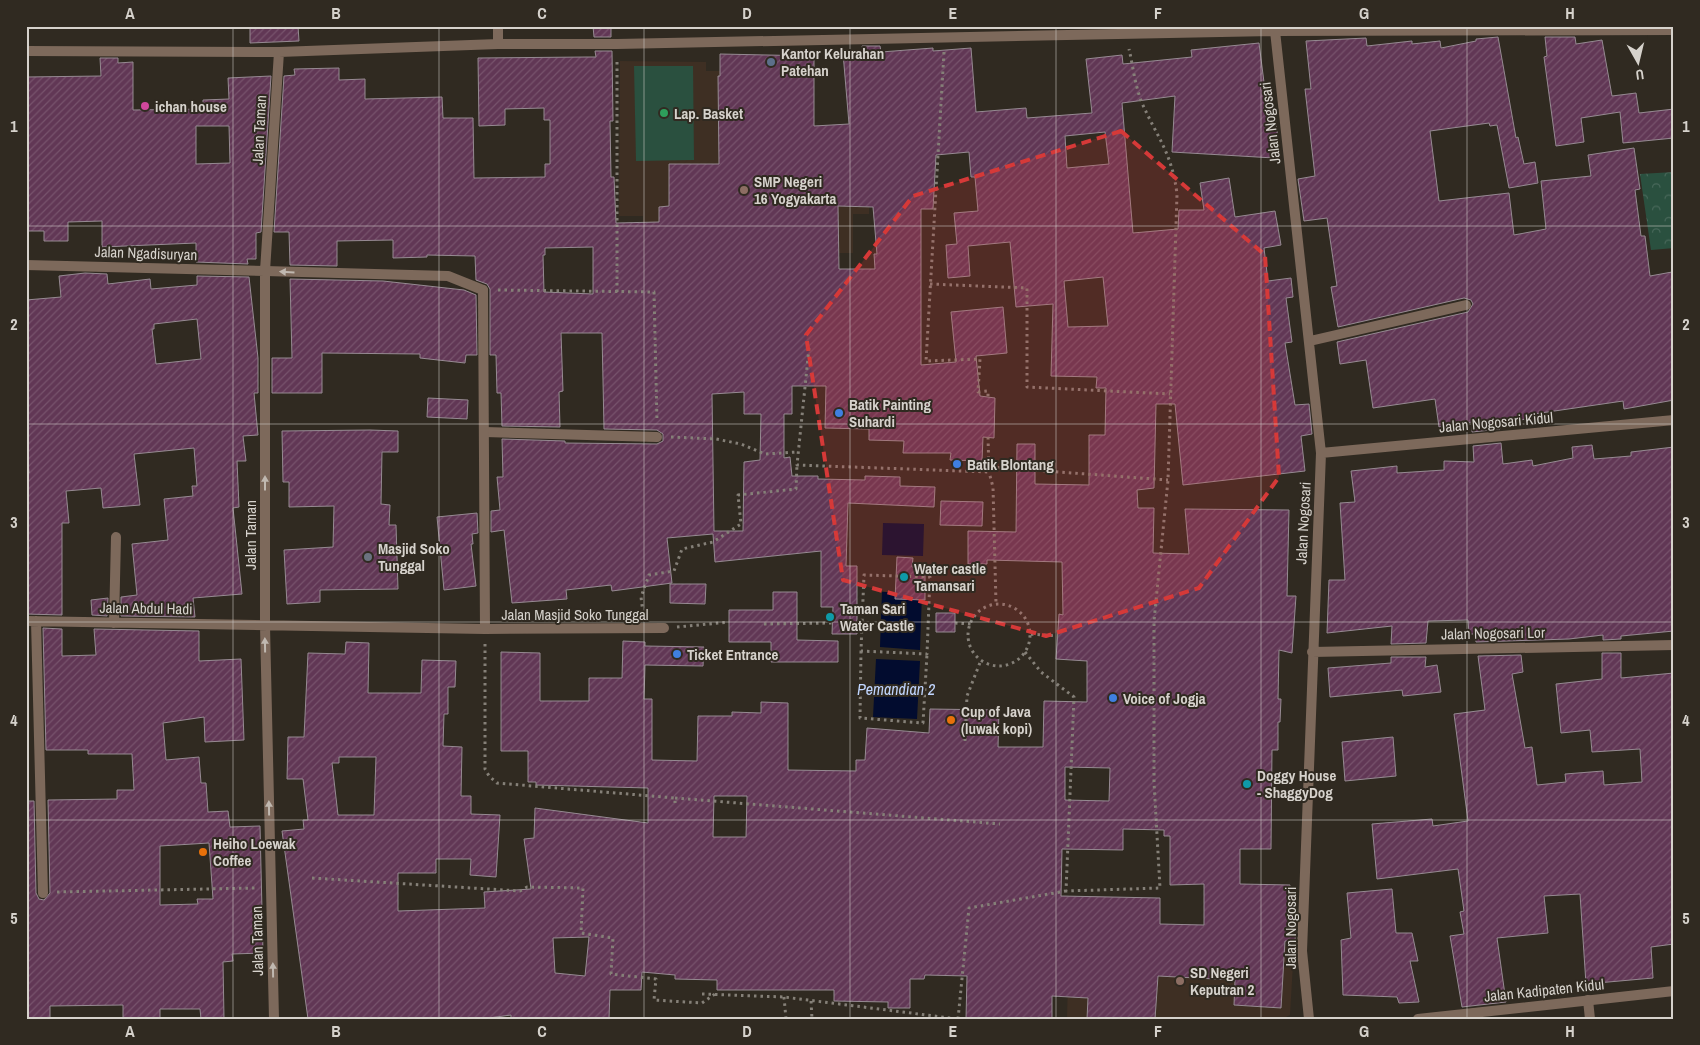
<svg xmlns="http://www.w3.org/2000/svg" width="1700" height="1045" font-family="'Archivo Narrow',sans-serif">
	<style>
		.education { fill: #3e2f23 }
		.park { fill: url(#park-crowns) }
		.pitch { fill: #2a503f }
		.water { fill: #020c2f }
		.building { fill: url(#building-hatch); stroke: #968a92; fill-rule: evenodd }
		.lines { fill: none; stroke-linecap: round; stroke-linejoin: round }
		.path { stroke: #858078; stroke-width: 3; stroke-dasharray: 2.5 4; stroke-linecap: butt }
		.service { stroke: #7d695b; stroke-width: 10 }
		.minor { stroke: #7d695b; stroke-width: 10 }
		.tertiary { stroke: #7d695b; stroke-width: 10 }
		.oneway { fill: #c0b8b0 }
		.marked { fill: #d63938; fill-opacity: 0.2; stroke: #d63938; stroke-width: 4; stroke-dasharray: 10 6; stroke-linejoin: round }
		.grid { fill: none; stroke: #d6d2cc; stroke-width: 1; stroke-opacity: 0.55 }
		.service-dot { fill: #5c6f8a; stroke: #302a21; stroke-width: 2 }
		.hotel-dot { fill: #d1479c; stroke: #302a21; stroke-width: 2 }
		.leisure-dot { fill: #2e9e5b; stroke: #302a21; stroke-width: 2 }
		.education-dot { fill: #8d6e63; stroke: #302a21; stroke-width: 2 }
		.shop-dot { fill: #3f7fe0; stroke: #302a21; stroke-width: 2 }
		.worship-dot { fill: #6b7280; stroke: #302a21; stroke-width: 2 }
		.culture-dot { fill: #0f9aa8; stroke: #302a21; stroke-width: 2 }
		.food-dot { fill: #e8710a; stroke: #302a21; stroke-width: 2 }
		.labels { text-anchor: middle; dominant-baseline: central; stroke-width: 4; stroke-linejoin: round; paint-order: stroke }
		.poi-label { font-size: 15px; font-weight: bold; fill: #d6d2cc; stroke: #302a21; text-anchor: start }
		.street-label { font-size: 15px; fill: #d6d2cc; stroke: #302a21 }
		.water-label { font-size: 16px; font-style: italic; fill: #c0d5fe; stroke: #302a21 }
		.neatline { fill: none; stroke: #d6d2cc; stroke-width: 2 }
		.grid-label { font-size: 16px; text-anchor: middle; font-weight: bold; fill: #d6d2cc }
	</style>
	<defs>
		<pattern id="park-crowns" width="20" height="18" patternUnits="userSpaceOnUse" patternTransform="scale(1.25)"><rect width="20" height="18" fill="#2a503f"/><path d="M2 6a3 3 0 1 1 6 0M12 15a3 3 0 1 1 6 0" fill="none" stroke="#48685a"/></pattern>
		<pattern id="building-hatch" width="6" height="6" patternUnits="userSpaceOnUse" patternTransform="scale(1.25)"><rect width="6" height="6" fill="#613755"/><path d="M-1 1l2-2M0 6l6-6M5 7l2-2" fill="none" stroke="#77536c"/></pattern>
	</defs>
	<rect width="100%" height="100%" fill="#302a21"/>
	<path class="education" d="M620 61 706 62V71H787L786 165 869 166V214H853V253H783L643 260V216H619Z
		M1069 937 1294 947 1290 1015 1282 1019H1067Z"/>
	<path class="park" d="M1674 172V248L1651 250 1640 174Z"/>
	<path class="pitch" d="M634 66H693L694 160 636 161Z"/>
	<path class="water" d="M883 523 924 524 923 556 882 555Z
		M882 592H895V598L922 593 920 650 880 647Z
		M876 659 920 661 917 719 873 717Z"/>
	<path class="building" d="M250 26H298L299 41 250 43Z
		M593 26H611V37H594Z
		M1498 37 1516 138 1518 137 1524 164 1535 162 1538 183 1509 188 1497 125 1490 126 1489 123 1430 131 1439 201 1509 193 1514 235 1546 229 1541 181 1591 176 1588 155 1634 148 1640 189 1635 190 1641 236H1645L1650 276 1672 272 1674 285V400L1624 409 1623 401 1527 415V419L1500 423V429L1472 432V422L1439 427 1435 399 1373 408 1366 360 1340 364 1337 342 1468 312 1473 304 1471 300 1464 298 1338 327 1331 287 1337 286 1327 218 1304 221 1298 179 1315 176 1305 89H1311L1306 41 1366 38 1367 46 1412 41V44L1440 41 1441 48 1476 41V39Z
		M1545 37H1575L1576 44 1602 40 1612 96 1636 93 1639 113 1674 109V138L1623 143 1620 112 1581 118 1584 142 1556 146 1544 57 1547 56Z
		M1259 43 1267 106H1274L1279 148 1273 149 1274 158 1172 152 1175 96 1122 103 1133 233 1178 229 1179 210H1204L1200 183 1229 178 1235 217 1275 211 1281 245 1264 248 1268 281 1291 278 1293 297 1286 298 1292 342 1285 343 1295 405 1309 404 1312 434 1301 436 1305 471 1183 485 1175 404H1156L1154 488 1137 490 1138 508H1154L1153 553 1189 554 1185 509 1289 510 1287 596H1296L1292 653 1279 650 1278 699H1281L1280 722H1278V750H1272L1271 849H1240V884L1290 885V911H1297L1295 941H1285L1281 1008 1234 1005 1235 980 1158 976 1155 1019H1087L1088 998 1052 996V1019H966L967 976 925 975 924 979H910V1008H888V1002L834 1001V990H717V980L675 979V975L642 972 641 990H610L609 1019H511V1015L481 1019H308L282 831 304 829 303 820H308L303 779H287L288 737H304L308 653 345 654 346 642 369 643 368 693H421L422 660 456 661 455 687H448V714H444L443 746 462 747 461 796H471V814L500 815 496 877 470 875 471 859H436V873H398V911L485 908 484 892 531 889 524 839 534 838 535 808 648 823V788L536 785V782H528V751H501V652L540 653V701H589V678H622L623 641 645 642V646L704 647 703 666 645 665 644 699H652V760L697 761 698 716H732V712L761 713V702L788 703V770L856 771V760H865L867 728 929 733 930 709 999 710 998 747H1043L1044 701 1087 702V661L1056 659 1059 614 1063 615 1062 562 987 560V564H968V531L1016 532 1017 444H1035V484L1089 485V435H1105L1106 388H1096L1097 377 1051 376 1053 304 1016 307 1010 242 968 246 970 276 948 278 946 245 957 244 954 213 978 211 975 177H971L969 152 936 155 933 209H921V365L956 362 951 312 1003 307 1007 353 976 356 980 396 995 398 994 438 983 437 982 461 950 460 951 453H903L904 441 869 440V429L825 428 826 386H792V414H784V458L790 457 792 476H818V479L865 480V476L900 477V486L935 487 934 507 848 503 846 566H857V634H832L833 607H821V551L715 562 713 534 667 538 672 583 612 591 611 585 566 590 567 599 512 603 504 530 491 532V511L500 510 497 477H503L502 439 565 441V443L657 444 663 441V434L657 430 604 429 602 333H561L563 391 559 392 560 427 502 426 501 393H497L496 355H490V289L487 284 476 280 475 256 427 255V257L393 258V240L337 241V266L290 265 289 232H274L284 76 295 75 294 69 339 68V80L365 79V99L442 97 443 118H473L474 178 545 177V164H550V120H544V108L505 109V125L479 126 478 58 586 57H596L595 51H612L613 121H610L611 177H614L616 223 659 222V207L669 206V164H719L718 76H720V54L814 56V126L849 124 843 53 863 51 862 46H880L881 52 933 48V51L971 48 976 112 1026 108 1027 118 1092 113 1086 59 1122 55 1123 64 1192 57 1191 50ZM1105 132 1109 164 1067 168 1065 136ZM838 206 873 207 877 254H874L875 269H839ZM593 247V294L544 292 543 255H545V248ZM1103 277 1108 326 1068 327 1064 281ZM744 392V414H761L760 460 744 462 743 531H714L712 394ZM339 757H376L374 815H338L332 763H339ZM1065 767 1110 768 1109 801 1065 800ZM714 796H747L746 837H713ZM1123 829 1164 830V836H1170V885L1204 884V925L1160 924V898L1061 896 1062 849 1123 850ZM589 937 585 976 555 973 553 938Z
		M100 58H118V63L133 62V110L203 109V100L229 99 228 78 271 76 261 232 256 233V259H247L248 264 196 262V243L102 247V221L68 222V241H44V231H26V77L101 76ZM196 126H229L230 163 196 164Z
		M85 273 107 274 108 284 150 279 151 289 197 285V276L249 277 258 358V393H254L258 435 243 436 246 461H237L239 507 233 508 242 594 193 598 195 617 121 616V597L137 595 132 544 168 540 164 499 193 496 192 486H197L194 448 134 454 140 505 103 508 101 488 66 491 69 523H62V615L26 614V473H29L26 441V300L61 297 59 276ZM197 319 201 359 156 364 152 329H154V324Z
		M290 279 383 281 464 290 476 295 477 355H466L465 363 420 358V354L322 353V393H272V358H292Z
		M428 398 468 400 467 419 427 417Z
		M370 430 398 431V452H382L381 504 390 505 389 525H396L398 589 320 590V602L287 604 284 550 333 547 334 506 289 507V482H283L282 431Z
		M1501 443 1503 464 1532 460 1533 466 1573 458 1572 447 1592 445 1594 459 1631 456V452L1674 447V631L1621 636V639L1603 640V635L1569 639 1476 642 1475 634H1469L1468 620 1428 621 1426 643 1391 644 1392 626 1327 633 1329 580H1345L1340 503 1355 502 1351 471 1397 466V473L1444 470V461L1474 462 1473 446Z
		M941 501 983 502 982 526 940 525Z
		M477 513 478 533 472 534 473 544H471L476 586 444 590 437 517Z
		M897 557 913 558 912 567H925V600L895 599Z
		M670 584H706L705 604 670 603Z
		M773 592H797V640L838 641V662H771V642H729V610H773Z
		M108 598 107 616 92 615 91 600Z
		M936 613H955V632H936Z
		M43 628 62 629V656L96 655 94 629 199 631V661L241 659 244 740 205 742 204 717 163 723 166 760 199 757 201 783H206L208 812 228 811 230 827 260 826 263 953 232 954 233 961 223 962 224 1019H201L200 1009H160V1019H123V1005L50 1006V1019H26V801H34L36 893 39 899 44 900 50 893 48 800 117 799V790H134L132 754H88V750H46ZM209 843 213 899H197L198 904 160 905V846Z
		M1602 653H1621V678L1674 673V944L1651 947 1653 978 1586 984 1580 894 1544 896 1548 933 1497 938 1506 1002 1462 1007 1450 936 1464 934 1460 912 1464 911 1458 869 1377 879 1372 824 1432 819 1433 826 1468 821 1454 714 1485 710 1478 656 1521 655 1523 672 1512 674 1525 748 1532 747 1537 785 1566 782 1565 774 1603 771 1604 785 1642 782 1640 749 1592 752 1590 730 1561 733 1556 684 1602 679Z
		M1391 657H1426L1425 667 1437 665 1441 692 1403 696 1402 690 1330 697 1328 668 1391 663Z
		M1393 737 1396 776 1345 781 1342 742Z
		M1392 889 1396 933H1412L1418 961H1410L1419 1002 1399 1003 1397 997 1343 995 1341 940 1351 938 1347 893Z"/>
	<g class="lines">
		<path class="path" d="M944 52 926 361 980 359 978 392 988 391V397
			M930 284 1027 288V387L1170 394
			M498 290 654 292 657 422
			M617 292V58
			M809 348 797 465 989 472
			M671 437 716 439 741 444 765 454 797 452
			M988 437 989 472 993 487 996 604
			M991 467 1168 480
			M968 635a31 31 0 1 1 62 0a31 31 0 1 1-62 0Z
			M643 613 641 597 649 575 674 571 682 549 713 542 741 524 738 495 796 489 797 465
			M857 623H862L861 651 927 654 930 577 864 575 862 623
			M955 623 971 624
			M764 624 833 623
			M677 627 729 622
			M1031 634 1058 636
			M485 644V769L489 776 497 783 675 798V803
			M861 651 860 718 923 723 927 654
			M1025 652 1041 672 1074 697 1066 891 1160 888 1154 782V621L1168 480 1177 194C1172 153 1157 137 1142 103 1135 86 1133 66 1129 49
			M965 741 967 696 981 660
			M675 798 1000 824
			M312 878 520 891 527 887 583 888 581 933 613 938 611 974 656 979 654 1000 702 1003 715 994
			M57 892 256 888
			M702 994 784 997 958 1019
			M784 997 786 1019
			M811 1001 812 1019
			M958 1019 969 908 1066 891"/>
		<path class="service" d="M265 271 448 276 483 290
			M485 432 657 437
			M485 629 664 628
			M1588 1000 1590 1019"/>
		<path class="minor" d="M1275 31 1321 453 1302 951 1309 1019
			M498 44V26
			M26 51 279 52 498 44H617L1275 31 1674 30
			M26 265 265 271
			M1310 341 1466 305
			M1321 453 1674 420
			M26 621 485 629 483 290
			M36 621 43 893
			M114 623 116 537
			M1312 652 1674 645
			M274 1019 265 626V271L279 52"/>
		<path class="tertiary" d="M1418 1019 1674 991"/>
	</g>
	<defs><path id="oneway-solid" d="M-6-.8H1V-3.2L6.5 0L1 3.2V.8H-6Z" transform="scale(1.25)"/></defs>
	<g class="oneway">
		<use href="#oneway-solid" transform="translate(287 272) rotate(-177)"/>
		<use href="#oneway-solid" transform="translate(265 483) rotate(-90)"/>
		<use href="#oneway-solid" transform="translate(265 645) rotate(-91)"/>
		<use href="#oneway-solid" transform="translate(269 808) rotate(-91)"/>
		<use href="#oneway-solid" transform="translate(273 970) rotate(-91)"/>
	</g>
	<path class="marked" d="M1121 131 1265 255 1279 477 1199 588 1046 636 843 580 806 335 913 196Z"/>
	<path class="grid" d="M233 26V1019M439 26V1019M644 26V1019M850 26V1019M1056 26V1019M1261 26V1019M1467 26V1019M26 226H1674M26 424H1674M26 622H1674M26 820H1674"/>
	<circle class="service-dot" cx="771" cy="62" r="5"/>
	<circle class="hotel-dot" cx="145" cy="106" r="5"/>
	<circle class="leisure-dot" cx="664" cy="113" r="5"/>
	<g class="education-dot">
		<circle cx="744" cy="190" r="5"/>
		<circle cx="1180" cy="981" r="5"/>
	</g>
	<g class="shop-dot">
		<circle cx="839" cy="413" r="5"/>
		<circle cx="957" cy="464" r="5"/>
		<circle cx="677" cy="654" r="5"/>
		<circle cx="1113" cy="698" r="5"/>
	</g>
	<circle class="worship-dot" cx="368" cy="557" r="5"/>
	<g class="culture-dot">
		<circle cx="904" cy="577" r="5"/>
		<circle cx="830" cy="617" r="5"/>
		<circle cx="1247" cy="784" r="5"/>
	</g>
	<g class="food-dot">
		<circle cx="951" cy="720" r="5"/>
		<circle cx="203" cy="852" r="5"/>
	</g>
	<g class="labels">
		<g class="poi-label">
			<text x="781" y="53">Kantor Kelurahan<tspan x="781" dy="17">Patehan</tspan></text>
			<text x="155" y="106">ichan house</text>
			<text x="674" y="113">Lap. Basket</text>
			<text x="754" y="181">SMP Negeri<tspan x="754" dy="17">16 Yogyakarta</tspan></text>
			<text x="849" y="404">Batik Painting<tspan x="849" dy="17">Suhardi</tspan></text>
			<text x="967" y="464">Batik Blontang</text>
			<text x="378" y="548">Masjid Soko<tspan x="378" dy="17">Tunggal</tspan></text>
			<text x="914" y="568">Water castle<tspan x="914" dy="17">Tamansari</tspan></text>
			<text x="840" y="608">Taman Sari<tspan x="840" dy="17">Water Castle</tspan></text>
			<text x="687" y="654">Ticket Entrance</text>
			<text x="1123" y="698">Voice of Jogja</text>
			<text x="961" y="711">Cup of Java<tspan x="961" dy="17">(luwak kopi)</tspan></text>
			<text x="1257" y="775">Doggy House<tspan x="1257" dy="17">- ShaggyDog</tspan></text>
			<text x="213" y="843">Heiho Loewak<tspan x="213" dy="17">Coffee</tspan></text>
			<text x="1190" y="972">SD Negeri<tspan x="1190" dy="17">Keputran 2</tspan></text>
		</g>
		<g class="street-label">
			<text transform="translate(1270 123) rotate(-97)">Jalan Nogosari</text>
			<text transform="translate(259 130) rotate(-87)">Jalan Taman</text>
			<text transform="translate(146 253) rotate(2)">Jalan Ngadisuryan</text>
			<text transform="translate(1496 422) rotate(-5)">Jalan Nogosari Kidul</text>
			<text transform="translate(1303 523) rotate(-87)">Jalan Nogosari</text>
			<text transform="translate(250 535) rotate(-90)">Jalan Taman</text>
			<text transform="translate(146 608) rotate(1)">Jalan Abdul Hadi</text>
			<text x="575" y="614">Jalan Masjid Soko Tunggal</text>
			<text transform="translate(1493 633) rotate(-1)">Jalan Nogosari Lor</text>
			<text transform="translate(1290 928) rotate(-90)">Jalan Nogosari</text>
			<text transform="translate(257 941) rotate(-91)">Jalan Taman</text>
			<text transform="translate(1544 990) rotate(-6)">Jalan Kadipaten Kidul</text>
		</g>
		<g class="water-label">
			<text x="896" y="689">Pemandian 2</text>
		</g>
	</g>
	<rect width="1700" height="1045" fill="none" stroke="#302a21" stroke-width="55"/>
	<g transform="translate(1638 62) rotate(172)" stroke="#302a21" stroke-width="4" paint-order="stroke">
	<path d="M0-4L9 19L0 12L-9 19Z" fill="#d6d2cc"/>
	<text y="-8" font-size="14" font-weight="bold" text-anchor="middle" fill="#d6d2cc">U</text>
	</g>
	<rect x="28" y="28" width="1644" height="990" class="neatline"/>
	<g class="grid-label">
		<text x="130" y="19">A</text>
		<text x="336" y="19">B</text>
		<text x="542" y="19">C</text>
		<text x="747" y="19">D</text>
		<text x="953" y="19">E</text>
		<text x="1158" y="19">F</text>
		<text x="1364" y="19">G</text>
		<text x="1570" y="19">H</text>
		<text x="14" y="132">1</text>
		<text x="1686" y="132">1</text>
		<text x="14" y="330">2</text>
		<text x="1686" y="330">2</text>
		<text x="14" y="528">3</text>
		<text x="1686" y="528">3</text>
		<text x="14" y="726">4</text>
		<text x="1686" y="726">4</text>
		<text x="14" y="924">5</text>
		<text x="1686" y="924">5</text>
		<text x="130" y="1037">A</text>
		<text x="336" y="1037">B</text>
		<text x="542" y="1037">C</text>
		<text x="747" y="1037">D</text>
		<text x="953" y="1037">E</text>
		<text x="1158" y="1037">F</text>
		<text x="1364" y="1037">G</text>
		<text x="1570" y="1037">H</text>
	</g>
</svg>
